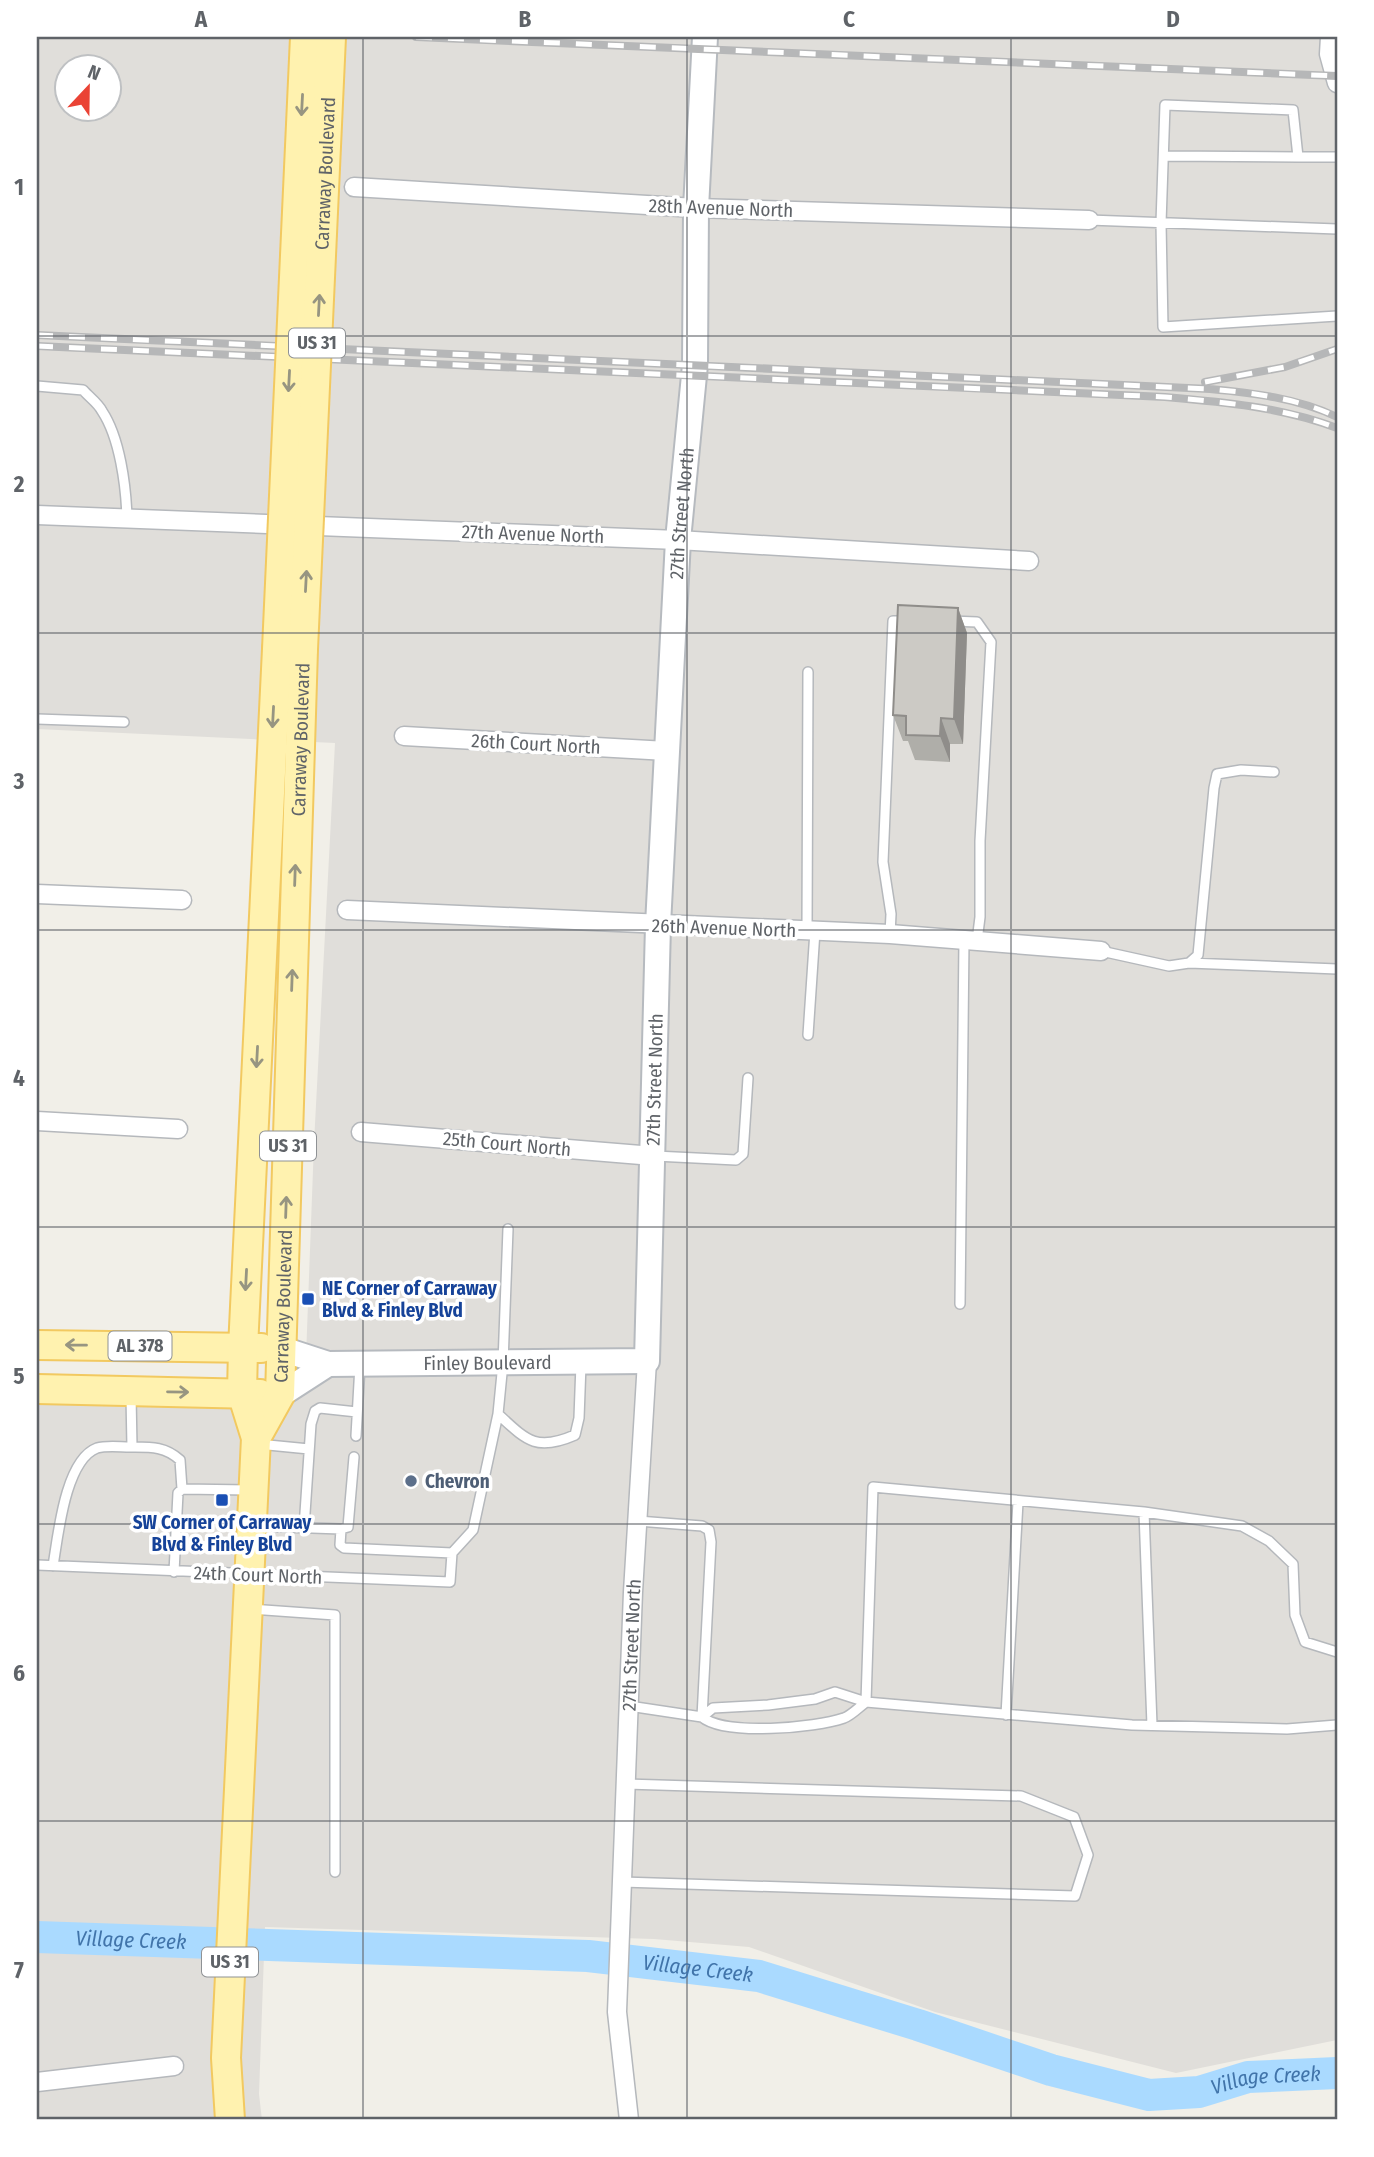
<svg xmlns="http://www.w3.org/2000/svg" width="1374" height="2157" font-family="'Fira Sans Condensed',sans-serif">
	<style>
		.industrial { fill: #e0deda; fill-rule: evenodd }
		.lines { fill: none; stroke-linecap: round; stroke-linejoin: round }
		.river { stroke: #aadaff; stroke-width: 32 }
		.lane-casing { stroke: #b5b8bc; stroke-width: 12 }
		.street-casing { stroke: #b5b8bc; stroke-width: 21 }
		.secondary-casing { stroke: #b6babf; stroke-width: 28 }
		.primary-casing { stroke: #f2c960; stroke-width: 32 }
		.lane { stroke: #fff; stroke-width: 9 }
		.street { stroke: #fff; stroke-width: 18 }
		.secondary { stroke: #fff; stroke-width: 24 }
		.primary { stroke: #fff2af; stroke-width: 28 }
		.rail-casing { stroke: #b6b7b8; stroke-width: 8 }
		.rail { stroke: #fff; stroke-width: 5; stroke-dasharray: 16; stroke-linecap: butt }
		.primary-bridge-casing { stroke: #f2c960; stroke-width: 32; stroke-linecap: butt }
		.primary-bridge { stroke: #fff2af; stroke-width: 28 }
		.wall { fill: #afaea9 }
		.shaded-wall { fill: #8f8d8a }
		.building { fill: #cccac5; stroke: #8f8d8a; stroke-width: 2 }
		.oneway { stroke: #979581 }
		.grid { fill: none; stroke: #5f6368; stroke-width: 2; stroke-opacity: 0.55 }
		.transit-dot { fill: #1a4fb4; stroke: #fff; stroke-width: 2.5 }
		.service-dot { fill: #5c6f8a; stroke: #fff; stroke-width: 2.5 }
		.labels { text-anchor: middle; dominant-baseline: central; stroke-width: 7; stroke-linejoin: round; paint-order: stroke }
		.shield { fill: #fff; stroke: #8f9295; stroke-width: 2 }
		.shield-label { font-size: 18px; font-weight: bold; fill: #5f6368 }
		.street-label { font-size: 19px; fill: #5f6368; stroke: #fff }
		.transit-label { font-size: 19px; font-weight: bold; fill: #164399; stroke: #fff; text-anchor: start }
		.service-label { font-size: 19px; font-weight: bold; fill: #4e5e75; stroke: #fff; text-anchor: start }
		.water-label { font-size: 21px; font-style: italic; fill: #4174aa; stroke: #fff }
		.neatline { fill: none; stroke: #5f6368; stroke-width: 2.5 }
		.grid-label { font-size: 23px; text-anchor: middle; font-weight: bold; fill: #5f6368 }
	</style>
	<rect width="100%" height="100%" fill="#f1efe8"/>
	<path class="industrial" d="M37 37H1337V2040L1176 2073 935 2012 749 1947 654 1939 265 1927 259 2094 262 2120H37V1373L305 1384 314 1143 335 743 37 729ZM66 66H108V108H66Z"/>
	<g class="lines">
		<path class="river" id="s1" d="M37 1937 588 1956 759 1976 918 2025 1051 2070 1149 2095 1199 2092 1248 2077 1337 2073"/>
		<g class="lane-casing">
			<path id="lane" d="M1164 156 1298 157
				M1337 157H1298L1293 110 1165 105 1161 223 1163 327 1337 316
				M1089 220 1337 229
				M37 386 83 390C89 397 98 403 102 411 120 438 126 486 127 518
				M951 621 977 622 991 642 980 841V917L977 941
				M37 719 124 722
				M807 931 808 672
				M890 934 891 914 883 862 893 621H906
				M1101 951 1169 966 1189 963 1198 955 1214 788 1217 774 1241 770 1274 772
				M1189 963 1337 969
				M808 1035 815 931
				M655 1156 736 1160 743 1154 748 1078
				M960 1304 964 940
				M131 1396 132 1447
				M498 1414C526 1440 536 1452 575 1435L579 1418 581 1364
				M356 1436 360 1365
				M258 1444 309 1449
				M1144 1512 1152 1725
				M638 1521 702 1526 709 1530 711 1542 702 1717
				M254 1526 341 1529 348 1527 354 1457
				M304 1528 311 1424 315 1411 320 1408 357 1412
				M341 1529 340 1545 344 1548 452 1553 473 1530 498 1414 503 1363 508 1229
				M37 1565 450 1582 452 1553
				M53 1566C58 1536 65 1460 97 1448 107 1445 120 1447 130 1447 150 1447 165 1446 180 1460L182 1489
				M174 1572 178 1493 182 1489 249 1490
				M250 1609 335 1615V1872
				M866 1702 873 1487 1144 1512 1242 1526 1269 1541 1293 1564 1295 1615 1305 1642 1337 1652
				M629 1706 702 1717C725 1736 815 1728 844 1718 852 1715 859 1707 866 1702
				M1006 1715 1018 1502
				M702 1717 713 1708 768 1705 815 1699 835 1692 866 1702 1132 1725 1287 1729 1337 1725
				M622 1882 1075 1896 1088 1855 1074 1817 1021 1796 626 1784"/>
		</g>
		<g class="street-casing">
			<g id="street">
				<path d="M1330 37 1329 54 1337 83"/>
				<path d="M354 187 696 208 1089 220"/>
				<path d="M37 515 678 540 1029 561"/>
				<path d="M404 736 667 751"/>
				<path d="M37 894 182 900"/>
				<path d="M347 910 890 934 1101 951"/>
				<path d="M37 1121 178 1129"/>
				<path d="M361 1132 653 1156"/>
				<path d="M37 2082 174 2066"/>
				<path id="s2" d="M629 2120 617 2012 633 1592 647 1361"/>
			</g>
		</g>
		<g class="secondary-casing">
			<g id="secondary">
				<path id="s3" d="M282 1349 328 1364 647 1361 658 925 678 540 695 365 696 208 705 37"/>
				<path d="M280 1395 328 1364"/>
			</g>
		</g>
		<g class="primary-casing">
			<g id="primary">
				<path d="M37 1345 261 1348"/>
				<path d="M37 1389 260 1394"/>
				<path id="s4" d="M256 1438 280 1395 303 649"/>
				<path d="M230 2120 226 2058 256 1438 242 1393 243 1348 277 649"/>
			</g>
		</g>
		<use href="#lane" class="lane"/>
		<use href="#street" class="street"/>
		<use href="#secondary" class="secondary"/>
		<use href="#primary" class="primary"/>
		<g class="rail-casing">
			<path id="rail" d="M416 37 1337 76
				M37 335 1210 389C1253 393 1298 398 1337 417
				M37 346 1165 397C1224 402 1281 407 1337 428
				M1205 382 1285 367 1337 349"/>
		</g>
		<use href="#rail" class="rail"/>
		<g class="primary-bridge-casing">
			<g id="primary-bridge">
				<path d="M277 649 305 37"/>
				<path id="s5" d="M303 649 331 37"/>
			</g>
		</g>
		<use href="#primary-bridge" class="primary-bridge"/>
	</g>
	<path class="wall" d="M958 608 967 633 963 744H950V762L915 760 908 741H903L893 715Z"/>
	<path class="shaded-wall" d="M958 608 967 633 963 744 954 719Z
		M941 718 950 744V762L940 736Z"/>
	<path class="building" d="M898 605 958 608 954 719 941 718 940 736 906 735V716L893 715Z"/>
	<defs><path id="oneway-shaft" d="M-6 0H5M1.5-3L5.5 0L1.5 3" fill="none" stroke-width="1.6" stroke-linecap="round" stroke-linejoin="round" transform="scale(1.75)"/></defs>
	<g class="oneway">
		<use href="#oneway-shaft" transform="translate(302 105) rotate(93)"/>
		<use href="#oneway-shaft" transform="translate(319 305) rotate(-87)"/>
		<use href="#oneway-shaft" transform="translate(289 381) rotate(93)"/>
		<use href="#oneway-shaft" transform="translate(306 581) rotate(-87)"/>
		<use href="#oneway-shaft" transform="translate(273 717) rotate(93)"/>
		<use href="#oneway-shaft" transform="translate(295 875) rotate(-88)"/>
		<use href="#oneway-shaft" transform="translate(292 980) rotate(-88)"/>
		<use href="#oneway-shaft" transform="translate(257 1057) rotate(93)"/>
		<use href="#oneway-shaft" transform="translate(286 1207) rotate(-88)"/>
		<use href="#oneway-shaft" transform="translate(246 1280) rotate(93)"/>
		<use href="#oneway-shaft" transform="translate(76 1345) rotate(-179)"/>
		<use href="#oneway-shaft" transform="translate(178 1392) rotate(1)"/>
	</g>
	<path class="grid" d="M363 37V2120M687 37V2120M1011 37V2120M37 336H1337M37 633H1337M37 930H1337M37 1227H1337M37 1524H1337M37 1821H1337"/>
	<g class="transit-dot">
		<rect x="301" y="1292" width="14" height="14" rx="3.5"/>
		<rect x="215" y="1493" width="14" height="14" rx="3.5"/>
	</g>
	<circle class="service-dot" cx="411" cy="1481" r="7"/>
	<g class="labels">
		<g class="shield">
			<rect x="289" y="328.5" width="56" height="29" rx="5"/>
			<rect x="260" y="1131.5" width="56" height="29" rx="5"/>
			<rect x="108.5" y="1331.5" width="63" height="29" rx="5"/>
			<rect x="202" y="1947.5" width="56" height="29" rx="5"/>
		</g>
		<g class="shield-label">
			<text x="317" y="343">US 31</text>
			<text x="288" y="1146">US 31</text>
			<text x="140" y="1346">AL 378</text>
			<text x="230" y="1962">US 31</text>
		</g>
		<g class="street-label">
			<text stroke="none"><textPath href="#s5" startOffset="476">Carraway Boulevard</textPath></text>
			<text transform="translate(721 208) rotate(2)">28th Avenue North</text>
			<text stroke="none"><textPath href="#s3" startOffset="1216">27th Street North</textPath></text>
			<text transform="translate(533 534) rotate(2)">27th Avenue North</text>
			<text stroke="none"><textPath href="#s4" startOffset="705">Carraway Boulevard</textPath></text>
			<text transform="translate(536 744) rotate(3)">26th Court North</text>
			<text transform="translate(724 928) rotate(2)">26th Avenue North</text>
			<text stroke="none"><textPath href="#s3" startOffset="649">27th Street North</textPath></text>
			<text transform="translate(507 1144) rotate(5)">25th Court North</text>
			<text stroke="none"><textPath href="#s4" startOffset="138">Carraway Boulevard</textPath></text>
			<text stroke="none"><textPath href="#s3" startOffset="208">Finley Boulevard</textPath></text>
			<text transform="translate(258 1575) rotate(2)">24th Court North</text>
			<text stroke="none"><textPath href="#s2" startOffset="476">27th Street North</textPath></text>
		</g>
		<g class="transit-label">
			<text x="322" y="1288">NE Corner of Carraway<tspan x="322" dy="22">Blvd &amp; Finley Blvd</tspan></text>
			<text x="222" y="1522" text-anchor="middle">SW Corner of Carraway<tspan x="222" dy="22">Blvd &amp; Finley Blvd</tspan></text>
		</g>
		<g class="service-label">
			<text x="425" y="1481">Chevron</text>
		</g>
		<g class="water-label">
			<text stroke="none"><textPath href="#s1" startOffset="94">Village Creek</textPath></text>
			<text stroke="none"><textPath href="#s1" startOffset="662">Village Creek</textPath></text>
			<text stroke="none"><textPath href="#s1" startOffset="1250">Village Creek</textPath></text>
		</g>
	</g>
	<rect width="1374" height="2157" fill="none" stroke="#ffffff" stroke-width="77"/>
	<g transform="translate(88 88) rotate(22)"><circle r="33" fill="#ffffff" stroke="#bfc1c3" stroke-width="2"/>
	<path d="M0-5L12 26L0 18L-12 26Z" fill="#ea4335"/>
	<text y="-10" font-size="19" font-weight="bold" text-anchor="middle" fill="#5f6368">N</text>
	</g>
	<rect x="38" y="38" width="1298" height="2080" class="neatline"/>
	<g class="grid-label">
		<text x="201" y="27">A</text>
		<text x="525" y="27">B</text>
		<text x="849" y="27">C</text>
		<text x="1173" y="27">D</text>
		<text x="19" y="195">1</text>
		<text x="19" y="492">2</text>
		<text x="19" y="789">3</text>
		<text x="19" y="1086">4</text>
		<text x="19" y="1384">5</text>
		<text x="19" y="1681">6</text>
		<text x="19" y="1978">7</text>
	</g>
</svg>
